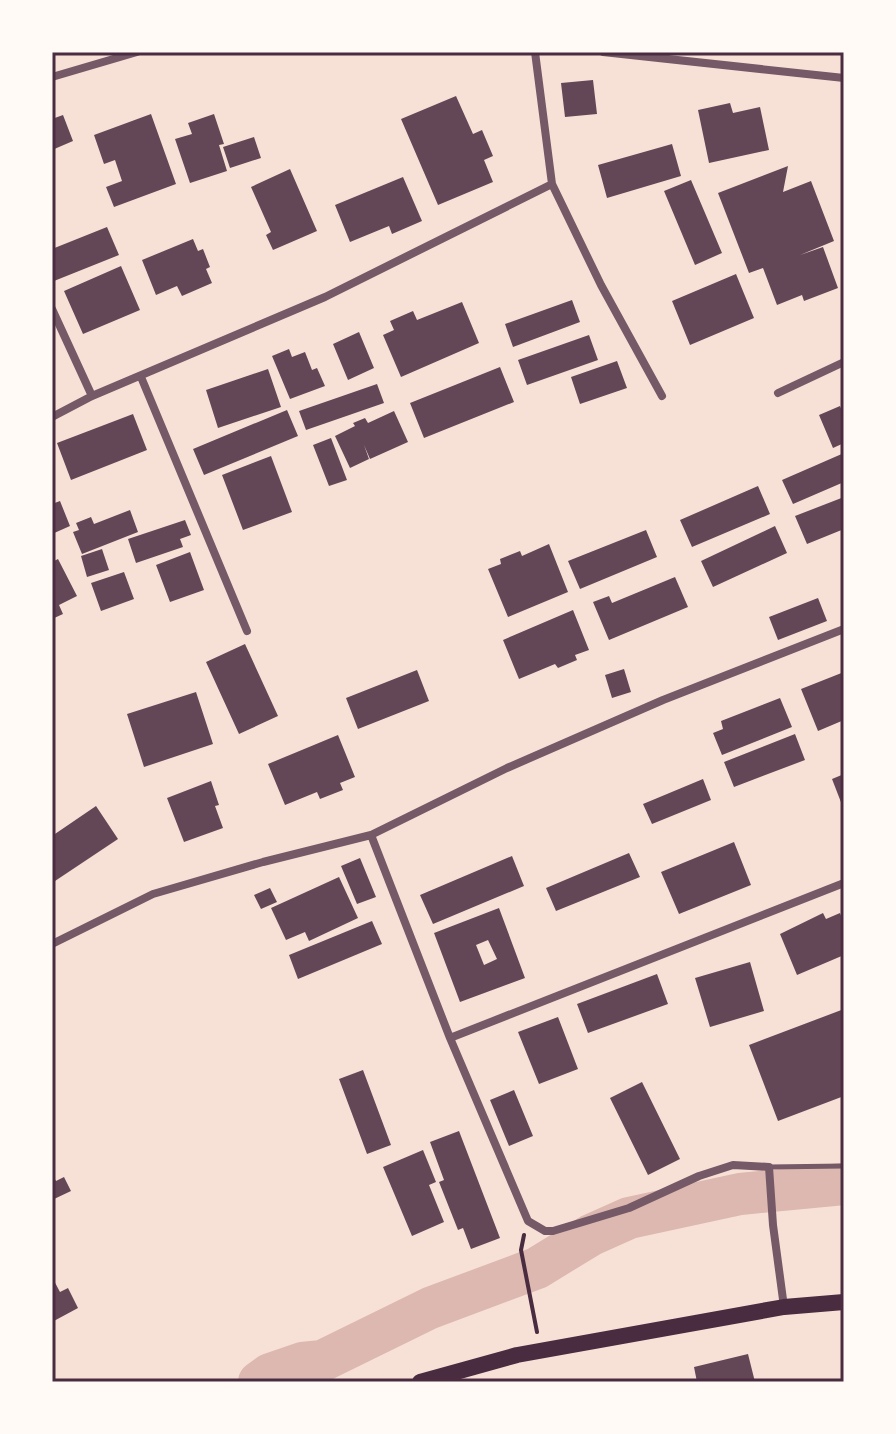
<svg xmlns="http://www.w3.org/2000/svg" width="896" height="1434" font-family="Lora,serif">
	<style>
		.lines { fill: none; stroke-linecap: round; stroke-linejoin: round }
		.river { stroke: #dcb8b0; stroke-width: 42 }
		.building { fill: #644757; fill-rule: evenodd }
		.path { stroke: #4a2c40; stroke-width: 4 }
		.service { stroke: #755966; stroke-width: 5 }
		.minor { stroke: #755966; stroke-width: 8 }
		.primary { stroke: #4a2c40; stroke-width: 16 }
		.neatline { fill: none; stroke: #4a2c40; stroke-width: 3 }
	</style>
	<rect width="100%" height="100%" fill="#f7e1d7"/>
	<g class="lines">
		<path class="river" d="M259 1382 270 1374 302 1363 322 1361 430 1308 537 1268 591 1235 629 1218 740 1194 844 1184"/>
	</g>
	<path class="building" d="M593 80 597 114 565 117 561 83Z
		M456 96 473 134 482 130 493 156 484 160 493 182 438 205 401 119Z
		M730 103 733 113 760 107 769 150 709 163 698 110Z
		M151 114 176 184 114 207 106 187 122 181 115 160 104 164 94 135Z
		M214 114 224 144 219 145 227 171 190 183 175 139 192 134 188 123Z
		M63 115 73 141 52 150V119Z
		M254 137 261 158 230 168 223 147Z
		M672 144 681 176 607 198 598 165Z
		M788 166 783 192 811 181 834 241 800 255 823 247 838 288 804 301 802 295 777 305 763 268 749 273 718 193Z
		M290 169 317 231 273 250 266 235 271 232 251 187Z
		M403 177 422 221 392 234 389 226 350 242 335 205Z
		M691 180 722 253 695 265 664 191Z
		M107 227 119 255 54 281 52 249Z
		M193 239 198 251 203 249 210 267 206 269 212 283 182 296 177 286 156 295 142 260Z
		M121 266 140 310 83 334 64 291Z
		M736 274 754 318 690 345 672 301Z
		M572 300 580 322 513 347 505 324Z
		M462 302 479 343 401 377 383 335 394 330 390 321 413 311 417 320Z
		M359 332 374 368 348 380 333 344Z
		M589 335 598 360 527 385 518 360Z
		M289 349 292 357 305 352 312 370 317 368 325 386 290 399 272 356Z
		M617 361 627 388 580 404 571 377Z
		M500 367 514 402 424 438 410 403Z
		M268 369 281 407 218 428 206 390Z
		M377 384 384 403 306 430 299 411Z
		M840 406 844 416V443L833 448 819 415Z
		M287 410 298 436 204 475 193 449Z
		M394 411 408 442 370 459 364 445 369 459 350 468 335 436 355 426 353 423 365 418 368 423Z
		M133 414 147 450 71 480 57 443Z
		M331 438 347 480 329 486 313 445Z
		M844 453V482L793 504 782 480Z
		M271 456 292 512 243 530 222 475Z
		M758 486 770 514 692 547 680 520Z
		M844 497V529L807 544 795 516Z
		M60 501 70 526 52 534V504Z
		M130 510 138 532 82 554 73 532 79 530 76 523 91 517 94 524Z
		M185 520 191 535 180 539 183 547 136 563 128 539Z
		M775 526 787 553 713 587 701 561Z
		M646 530 657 557 580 589 568 561Z
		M549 544 568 592 508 617 488 569 501 564 500 559 520 551 522 556Z
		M102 549 109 570 87 577 81 556Z
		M190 552 204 590 170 602 156 565Z
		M58 559 77 596 59 605 63 614 52 619V562Z
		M124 572 134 599 101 611 91 583Z
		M675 577 688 607 609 640 593 602 609 596 612 603Z
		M818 598 827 621 778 640 769 617Z
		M573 610 589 650 575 655 577 660 558 668 555 664 519 679 503 640Z
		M245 644 278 716 239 734 206 662Z
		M624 669 631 692 612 698 605 675Z
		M417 670 429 701 358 729 346 698Z
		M844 672V720L818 731 801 689Z
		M196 692 213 744 144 767 127 714Z
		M780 698 792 727 722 755 713 733 723 729 721 721Z
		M795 734 805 760 734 787 724 762Z
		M338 735 355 777 340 783 343 790 320 799 317 792 285 805 268 764Z
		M844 774V810L832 779Z
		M703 779 711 800 652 824 643 804Z
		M211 781 219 805 215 806 223 828 184 842 167 798Z
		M96 806 118 839 52 883V836Z
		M734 842 751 885 679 914 661 872Z
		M629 853 640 877 556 911 546 888Z
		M512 856 524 886 433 924 420 895Z
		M360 858 376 897 357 904 341 866Z
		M339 877 358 918 309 941 305 932 286 940 271 908Z
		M270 888 277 902 261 909 254 895Z
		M499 908 525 978 460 1002 434 933ZM488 940 497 959 484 965 476 945Z
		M823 913 826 919 840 913 844 924V955L797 975 780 934Z
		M372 921 382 944 298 979 289 955Z
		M750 962 764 1011 710 1027 695 978Z
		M657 974 668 1004 588 1033 577 1004Z
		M844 1009V1096L778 1121 749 1045Z
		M558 1017 578 1069 539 1084 518 1032Z
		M363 1070 391 1145 367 1154 339 1079Z
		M642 1082 680 1159 648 1175 610 1098Z
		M514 1090 533 1136 509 1146 490 1100Z
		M459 1131 500 1238 471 1249 463 1228 458 1230 439 1182 444 1180 430 1142Z
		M423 1150 436 1182 429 1185 444 1222 412 1236 383 1167Z
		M52 1174 56 1181 64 1177 71 1191 52 1200Z
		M52 1277 60 1292 68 1288 78 1308 52 1322Z
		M748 1354 755 1382H697L694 1367Z"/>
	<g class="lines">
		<path class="path" d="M524 1235 521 1250 537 1332"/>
		<path class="service" d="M769 1167 844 1166"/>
		<path class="minor" d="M603 52 844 78
			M52 77 137 52
			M552 184 601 285 662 396
			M52 309 92 396
			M141 377 247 631
			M778 393 844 362
			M52 417 92 396 325 297 552 184 535 52
			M371 835 450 1038 528 1221 545 1231H553L629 1208 699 1176 733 1165 769 1167 773 1225 784 1307
			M52 944 153 894 263 862 371 835 507 768 663 700 844 629
			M450 1038 844 883"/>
		<path class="primary" d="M420 1382 517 1355 784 1307 844 1302"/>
	</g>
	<rect width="896" height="1434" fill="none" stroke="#fffaf5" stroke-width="108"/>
	<rect x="54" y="54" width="788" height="1326" class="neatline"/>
</svg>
